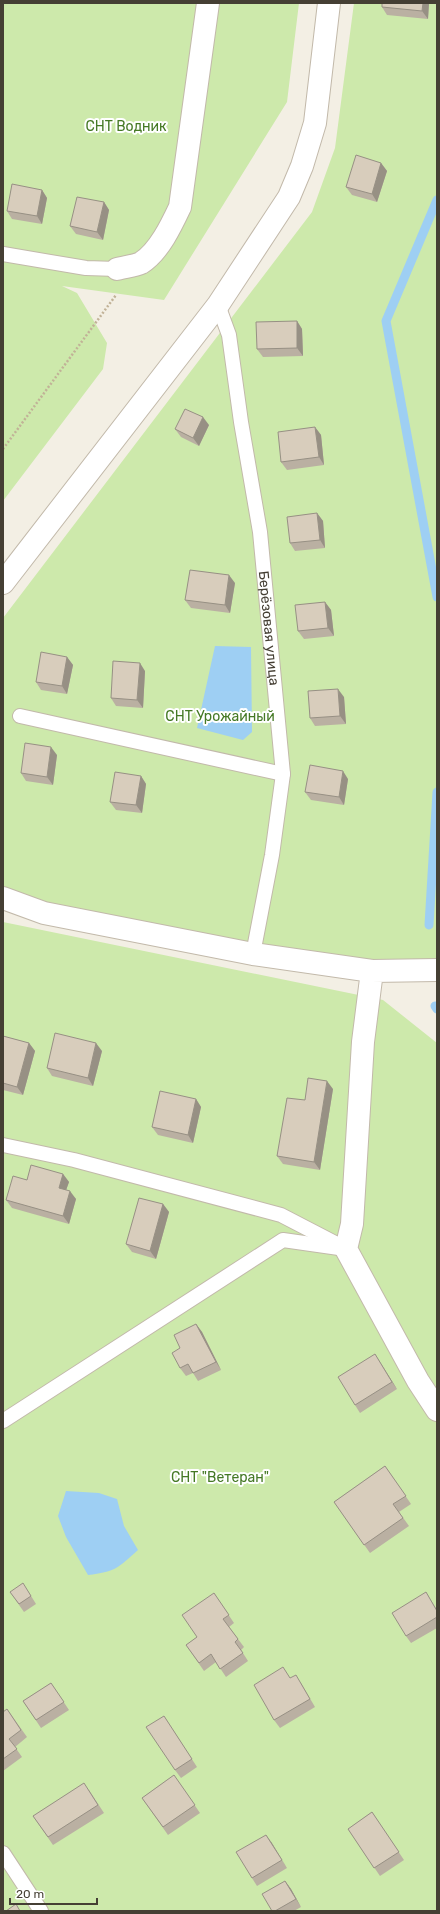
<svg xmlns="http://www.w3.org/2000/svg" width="440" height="1914" font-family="Rubik,sans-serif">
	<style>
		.green { fill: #cde9ab }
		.water { fill: #9ecff3 }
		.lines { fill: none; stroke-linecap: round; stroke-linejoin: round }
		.stream { stroke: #9ecff3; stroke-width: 9 }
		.lane-casing { stroke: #c2b9aa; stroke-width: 16 }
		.street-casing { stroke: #c2b9aa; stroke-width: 24 }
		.path { stroke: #c1b297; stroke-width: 2.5; stroke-dasharray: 2 2; stroke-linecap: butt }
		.lane { stroke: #fff; stroke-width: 14 }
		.street { stroke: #fff; stroke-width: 22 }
		.wall { fill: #bab0a2 }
		.shaded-wall { fill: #979084 }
		.building { fill: #d8cdbc; stroke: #979084 }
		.labels { text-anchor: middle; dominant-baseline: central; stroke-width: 4; stroke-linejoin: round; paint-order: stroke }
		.park-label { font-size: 14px; fill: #457925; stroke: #fff }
		.street-label { font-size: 14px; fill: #453f34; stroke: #fff }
	</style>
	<rect width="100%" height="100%" fill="#f3efe4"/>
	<path class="green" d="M3 3H299L287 102 164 300 62 286 77 293 107 343 103 369 3 501Z
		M354 3H437V959L386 965 245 945 47 906 3 890V618L312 212 335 148Z
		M3 922 383 1000 437 1043V1911H3Z"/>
	<path class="water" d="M215 646 251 647 252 732 243 740 197 728Z
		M66 1491 99 1493 117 1499 124 1526 138 1550C118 1568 115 1572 88 1575L66 1537 58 1516Z"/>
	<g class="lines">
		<path class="stream" d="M437 200 386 321 437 597
			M429 925 437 792
			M435 1006 437 1009"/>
		<g class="lane-casing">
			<g id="lane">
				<path d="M3 254 86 268 117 269"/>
				<path id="s1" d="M218 305 229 335 241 422 260 532 283 774 272 855 253 954"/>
				<path d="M20 716 283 774"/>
				<path d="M3 1145 74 1160 281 1215 335 1243"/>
				<path d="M3 1421 283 1240 346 1249"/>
				<path d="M3 1853 41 1911"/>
			</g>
		</g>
		<g class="street-casing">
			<path id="street" d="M117 269C124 267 135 266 141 263 159 252 172 224 180 207L208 3
				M3 583 218 305 289 197 302 166 315 123 329 3
				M3 898 44 913 253 954 372 971 437 970
				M372 971 363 1042 352 1224 346 1249 418 1381 437 1410"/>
		</g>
		<path class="path" d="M3 449 116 295"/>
		<use href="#lane" class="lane"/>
		<use href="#street" class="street"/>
	</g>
	<path class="wall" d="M382 3H429L428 19 387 15 382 7Z
		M381 163 387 171 377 202 352 195 346 187Z
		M42 190 47 198 42 224 12 219 7 211Z
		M104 202 109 210 103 240 76 234 70 226Z
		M297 321 302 329 303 356 263 357 257 349Z
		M209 425 199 446 181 437 175 429Z
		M315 427 321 435 324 465 287 470 281 462Z
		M317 513 323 521 325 548 295 551 290 543Z
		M235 583 230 613 191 608 185 600Z
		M325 602 331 610 334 636 304 639 298 631Z
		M67 657 73 665 67 694 41 690 36 682Z
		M145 671 143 708 116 706 111 698Z
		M344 697 346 724 315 726 310 718Z
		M57 755 53 785 26 781 21 773Z
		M141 776 146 784 142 813 116 810 110 802Z
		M348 779 344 805 311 800 305 792Z
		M3 1036 29 1043 35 1051 23 1095 3 1090Z
		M102 1051 93 1086 52 1076 47 1068Z
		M333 1089 320 1170 283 1164 277 1156 305 1100Z
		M196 1099 201 1107 193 1143 158 1135 152 1127Z
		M63 1174 69 1182 66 1190 76 1199 69 1224 12 1208 6 1200 27 1180Z
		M163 1204 169 1212 156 1259 132 1252 126 1244Z
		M196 1324 202 1332 221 1370 198 1381 193 1373 186 1376 180 1368V1348Z
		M375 1354 397 1389 360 1413 355 1405Z
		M385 1466 411 1504 399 1512 409 1526 370 1553 334 1502Z
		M28 1591 36 1604 24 1612 10 1592Z
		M426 1592 437 1610V1628L411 1643 406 1636Z
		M214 1593 234 1623 229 1627 244 1647 241 1650 248 1661 226 1677 216 1662 204 1671 186 1645 197 1637Z
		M290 1678 301 1683 315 1707 280 1728 274 1720Z
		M51 1683 69 1710 41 1728 23 1701Z
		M7 1709 27 1737 15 1747 22 1757 3 1771V1712Z
		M164 1716 197 1767 181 1778 175 1770Z
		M174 1775 200 1813 168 1835 142 1798Z
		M89 1790 104 1813 53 1845 33 1816Z
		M372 1812 404 1860 380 1876 348 1829Z
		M266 1835 287 1868 257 1886 252 1878Z
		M285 1881 291 1889 301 1907 294 1911H272Z"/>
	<path class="shaded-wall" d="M423 3H429L428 19 422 11Z
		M381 163 387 171 377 202 372 194Z
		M42 190 47 198 42 224 37 216Z
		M104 202 109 210 103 240 97 232Z
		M297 321 302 329 303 356 297 348Z
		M203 417 209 425 199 446 193 438Z
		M315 427 321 435 324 465 319 457Z
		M317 513 323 521 325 548 320 540Z
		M229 575 235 583 230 613 225 605Z
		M325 602 331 610 334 636 328 628Z
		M67 657 73 665 67 694 62 686Z
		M140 663 145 671 143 708 137 700Z
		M338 689 344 697 346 724 340 716Z
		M51 747 57 755 53 785 47 777Z
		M343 771 348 779 344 805 339 797Z
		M141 776 146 784 142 813 136 805Z
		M29 1043 35 1051 23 1095 17 1087Z
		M96 1043 102 1051 93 1086 88 1078Z
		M327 1081 333 1089 320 1170 314 1162Z
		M196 1099 201 1107 193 1143 188 1135Z
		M63 1174 69 1182 64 1196 59 1188Z
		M70 1191 76 1199 69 1224 63 1216Z
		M163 1204 169 1212 156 1259 150 1251Z
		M196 1324 202 1332 221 1370 216 1362Z
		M375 1354 380 1362 397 1389 392 1382Z
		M266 1835 272 1843 287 1868 282 1860Z
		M285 1881 291 1889 301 1907 296 1899Z"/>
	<path class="building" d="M382 3H423L422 11 382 7Z
		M356 155 381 163 372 194 346 187Z
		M12 184 42 190 37 216 7 211Z
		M77 197 104 202 97 232 70 226Z
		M297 321V348L257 349 256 322Z
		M185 409 203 417 193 438 175 429Z
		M315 427 319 457 281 462 278 432Z
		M317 513 320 540 290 543 287 517Z
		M190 570 229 575 225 605 185 600Z
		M325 602 328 628 298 631 295 605Z
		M41 652 67 657 62 686 36 682Z
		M113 661 140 663 137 700 111 698Z
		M338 689 340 716 310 718 308 691Z
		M25 743 51 747 47 777 21 773Z
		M310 765 343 771 339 797 305 792Z
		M115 772 141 776 136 805 110 802Z
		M55 1033 96 1043 88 1078 47 1068Z
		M3 1036 29 1043 17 1087 3 1083Z
		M308 1078 327 1081 314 1162 277 1156 287 1098 305 1100Z
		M160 1091 196 1099 188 1135 152 1127Z
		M31 1165 63 1174 59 1188 70 1191 63 1216 6 1200 13 1176 27 1180Z
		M139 1198 163 1204 150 1251 126 1244Z
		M196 1324 216 1362 193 1373 188 1364 180 1368 172 1353 180 1348 174 1335Z
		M375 1354 392 1382 355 1405 338 1377Z
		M385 1466 406 1496 393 1504 403 1518 364 1545 334 1502Z
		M23 1583 31 1596 19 1604 10 1592Z
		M426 1592 437 1611V1617L406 1636 392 1613Z
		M214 1593 229 1615 223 1619 238 1639 235 1642 243 1653 220 1669 211 1654 199 1663 186 1645 197 1637 182 1615Z
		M283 1667 290 1678 296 1675 310 1699 274 1720 254 1685Z
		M51 1683 64 1702 36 1720 23 1701Z
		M7 1709 21 1730 9 1739 17 1749 3 1759V1712Z
		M164 1716 192 1759 175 1770 146 1727Z
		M174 1775 195 1805 163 1827 142 1798Z
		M84 1783 98 1805 48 1837 33 1816Z
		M372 1812 399 1852 374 1868 348 1829Z
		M266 1835 282 1860 252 1878 236 1852Z
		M285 1881 296 1899 275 1911H272L262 1894Z
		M16 1904 20 1911H6Z"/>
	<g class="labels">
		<g class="park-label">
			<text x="126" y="126">СНТ Водник</text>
			<text x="220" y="716">СНТ Урожайный</text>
			<text x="220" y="1477">СНТ "Ветеран"</text>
		</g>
		<g class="street-label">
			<text stroke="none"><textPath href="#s1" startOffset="328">Берёзовая улица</textPath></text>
		</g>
	</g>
	<rect width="440" height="1914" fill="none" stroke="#453f34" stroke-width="8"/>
	<path d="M10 1898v6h87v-6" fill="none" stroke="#453f34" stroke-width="2"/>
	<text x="16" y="1898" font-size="12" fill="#453f34" stroke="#ffffff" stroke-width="3" paint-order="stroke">20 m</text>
</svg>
